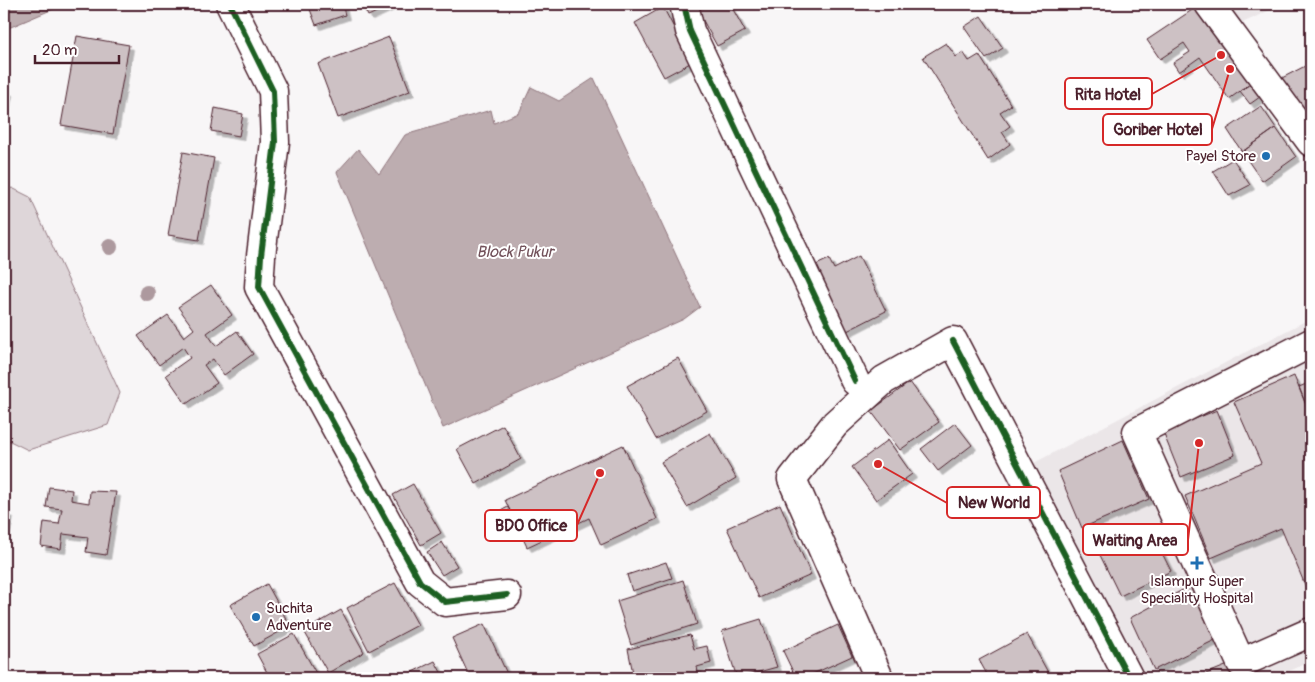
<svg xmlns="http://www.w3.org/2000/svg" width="1315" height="682" font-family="Pangolin,sans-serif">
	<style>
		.built { fill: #ebe6e8 }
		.green { fill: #ded6d9; stroke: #947a82 }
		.water { fill: #bdadb0; stroke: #8f747b }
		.building { fill: #cdc1c4; stroke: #4a1f2b; filter: url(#shadow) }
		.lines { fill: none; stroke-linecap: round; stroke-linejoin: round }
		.minor-casing { stroke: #4a1f2b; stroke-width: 31 }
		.minor { stroke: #fff; stroke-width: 28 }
		.cycleway-casing { stroke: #fff; stroke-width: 9 }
		.cycleway { stroke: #1b5e20; stroke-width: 6 }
		.tree { fill: #ad999e }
		.poi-dot { fill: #1f6fb2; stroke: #fff; stroke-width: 2 }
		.labels { text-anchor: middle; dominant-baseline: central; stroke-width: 4; stroke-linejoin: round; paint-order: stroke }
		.poi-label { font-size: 15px; fill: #4a1f2b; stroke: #fff; text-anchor: end }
		.water-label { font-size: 16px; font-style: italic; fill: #72515a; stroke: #fff }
		.leader { fill: none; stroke: #d62828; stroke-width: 2 }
		.callout-dot { fill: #d62828; stroke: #fff; stroke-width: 2 }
		.callout { fill: #fff; stroke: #d62828; stroke-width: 2 }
		.callout-label { font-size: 16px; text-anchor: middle; font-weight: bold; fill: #4a1f2b }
	</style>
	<defs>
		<filter id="shadow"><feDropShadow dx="4.5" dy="4.5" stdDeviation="0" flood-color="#0004"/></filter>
	</defs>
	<rect width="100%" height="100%" fill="#f8f6f7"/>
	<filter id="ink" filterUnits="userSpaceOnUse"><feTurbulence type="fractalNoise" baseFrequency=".02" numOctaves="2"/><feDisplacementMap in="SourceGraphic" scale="10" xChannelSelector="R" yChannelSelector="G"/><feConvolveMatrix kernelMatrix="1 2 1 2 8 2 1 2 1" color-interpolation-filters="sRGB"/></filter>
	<g filter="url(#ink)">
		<path class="built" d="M1224 4H1283L1236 26Z
			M1311 318V661L1275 678H1144L1032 464Z"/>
		<path class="green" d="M12 188 30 197 120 393 108 425 28 450 4 438V191Z"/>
		<path class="water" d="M4 4H65L6 29Z
			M594 78 700 307 684 319 443 428 337 172 358 149 379 174 405 135 491 110 494 123 519 113 531 87 559 101Z"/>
		<path class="building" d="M308 4H342L345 15 316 25Z
			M362 4H394L368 16Z
			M694 4H730L745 31 717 46Z
			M1198 6 1250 84 1229 99 1200 57 1179 72 1173 63 1190 52 1184 43 1160 59 1147 40Z
			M663 7 692 62 664 77 635 23Z
			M981 16 1003 48 986 59 964 27Z
			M77 36 129 45 113 134 61 125Z
			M389 37 410 91 338 118 318 64Z
			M946 43 956 57 963 52 969 61 979 55 1011 105 1000 112 1010 126 1002 132 1010 144 988 160 923 57Z
			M1311 63V123L1278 80Z
			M1255 81 1264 94 1250 104 1240 91Z
			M4 90 8 91 4 111Z
			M1261 106 1276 128 1242 152 1227 129Z
			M215 108 243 114 239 136 211 131Z
			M1276 128 1296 157 1262 181 1242 152Z
			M183 152 214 158 199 240 168 235Z
			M1233 159 1250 185 1229 196 1213 171Z
			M859 256 886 311 847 331 814 266 829 259 834 269Z
			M211 285 232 315 207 333 216 346 237 331 253 354 224 375 213 359 204 365 217 383 186 404 166 375 190 358 183 347 159 365 138 336 168 315 184 337 194 329 178 307Z
			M678 358 707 411 656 439 627 386Z
			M1294 376 1311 417V599L1281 528 1211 558 1185 496 1261 463 1234 402Z
			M910 382 939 422 900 450 871 411Z
			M1311 382V417L1299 387Z
			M1217 410 1235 455 1181 477 1163 432Z
			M955 423 972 445 938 471 921 449Z
			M503 425 521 459 476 484 457 449Z
			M710 433 736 478 687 507 661 462Z
			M888 440 912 474 876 500 852 467Z
			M1123 440 1149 499 1082 528 1058 471Z
			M623 445 657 519 601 545 589 518 527 547 505 500Z
			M413 484 441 533 421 545 393 495Z
			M49 487 72 490 71 500 89 503 90 491 116 492 106 555 86 552 88 537 63 534 61 549 41 546 44 522 59 524 62 509 46 507Z
			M780 504 811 575 759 598 727 528Z
			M508 507 517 524 501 532 493 515Z
			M4 512 9 513 4 537Z
			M1124 541 1130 553 1156 541 1171 571 1120 596 1099 553Z
			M442 542 457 566 442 575 427 552Z
			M666 562 672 578 632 591 627 575Z
			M683 580 697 624 631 645 617 601Z
			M395 583 418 625 369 651 347 608Z
			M267 584 290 626 254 646 230 605Z
			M1190 586 1215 640 1154 670 1130 618Z
			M341 610 364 652 328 673 304 631Z
			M761 619 777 667 737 678 722 631Z
			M484 624 509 678H470L452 638Z
			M838 625 852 656 804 678H796L783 651Z
			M294 634 317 675 311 678H270L257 654Z
			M1027 634 1051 678H989L979 660Z
			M690 635 694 649 707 646 711 663 697 667 699 678H634L628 649Z
			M435 661 444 678H400Z
			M1228 665 1234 678H1196Z"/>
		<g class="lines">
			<g class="minor-casing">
				<path id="minor" d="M230 4 273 91 275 142 261 256 259 287 420 582 445 602 507 595
					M684 4 690 31 855 381
					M1209 4 1311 142
					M1311 343 1137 432 1241 663 1311 632
					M879 678 792 479 835 424 884 380 953 341 1129 678"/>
			</g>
			<use href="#minor" class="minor"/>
			<g class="cycleway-casing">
				<path id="cycleway" d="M230 4 273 91 275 142 261 256 259 287 420 582 445 602 507 595
					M684 4 690 31 855 381
					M953 341 1129 678"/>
			</g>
			<use href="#cycleway" class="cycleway"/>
		</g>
		<g class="tree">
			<circle cx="110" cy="247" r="8"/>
			<circle cx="147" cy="293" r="8"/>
		</g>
	</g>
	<g class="poi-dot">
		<circle cx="1266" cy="156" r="5"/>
		<path d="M1194.5 555.5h5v5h5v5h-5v5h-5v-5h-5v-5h5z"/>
		<circle cx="256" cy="617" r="5"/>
	</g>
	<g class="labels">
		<g class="poi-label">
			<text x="1256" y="156">Payel Store</text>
			<text x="1197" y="581" text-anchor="middle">Islampur Super<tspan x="1197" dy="17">Speciality Hospital</tspan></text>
			<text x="266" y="608" text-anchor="start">Suchita<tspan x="266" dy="17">Adventure</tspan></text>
		</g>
		<g class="water-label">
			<text x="515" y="252">Block Pukur</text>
		</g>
	</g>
	<path class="leader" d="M1221 55L1152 94M1230 69L1212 129M878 464L947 503M600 473L577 525M1199 443L1188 540"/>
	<g class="callout-dot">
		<circle cx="1221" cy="55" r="5"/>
		<circle cx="1230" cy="69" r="5"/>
		<circle cx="878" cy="464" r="5"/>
		<circle cx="600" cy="473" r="5"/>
		<circle cx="1199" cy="443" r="5"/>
	</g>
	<g class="callout">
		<rect x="1065" y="78" width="87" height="31" rx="5"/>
		<rect x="1103" y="114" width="109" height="31" rx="5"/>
		<rect x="947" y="487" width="93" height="31" rx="5"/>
		<rect x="485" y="510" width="92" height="31" rx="5"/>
		<rect x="1083" y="524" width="105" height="31" rx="5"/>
	</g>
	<g class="callout-label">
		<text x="1108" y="100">Rita Hotel</text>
		<text x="1158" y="135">Goriber Hotel</text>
		<text x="994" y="508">New World</text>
		<text x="531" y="531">BDO Office</text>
		<text x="1135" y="546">Waiting Area</text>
	</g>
	<rect width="1315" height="682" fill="none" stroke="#fff" stroke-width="20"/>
	<rect x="10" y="10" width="1295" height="662" fill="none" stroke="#4a1f2b" stroke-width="2" filter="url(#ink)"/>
	<path d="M35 55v8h84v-8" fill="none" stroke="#4a1f2b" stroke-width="2.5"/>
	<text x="42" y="55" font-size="15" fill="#4a1f2b" stroke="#ffffff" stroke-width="4" paint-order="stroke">20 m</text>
</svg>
